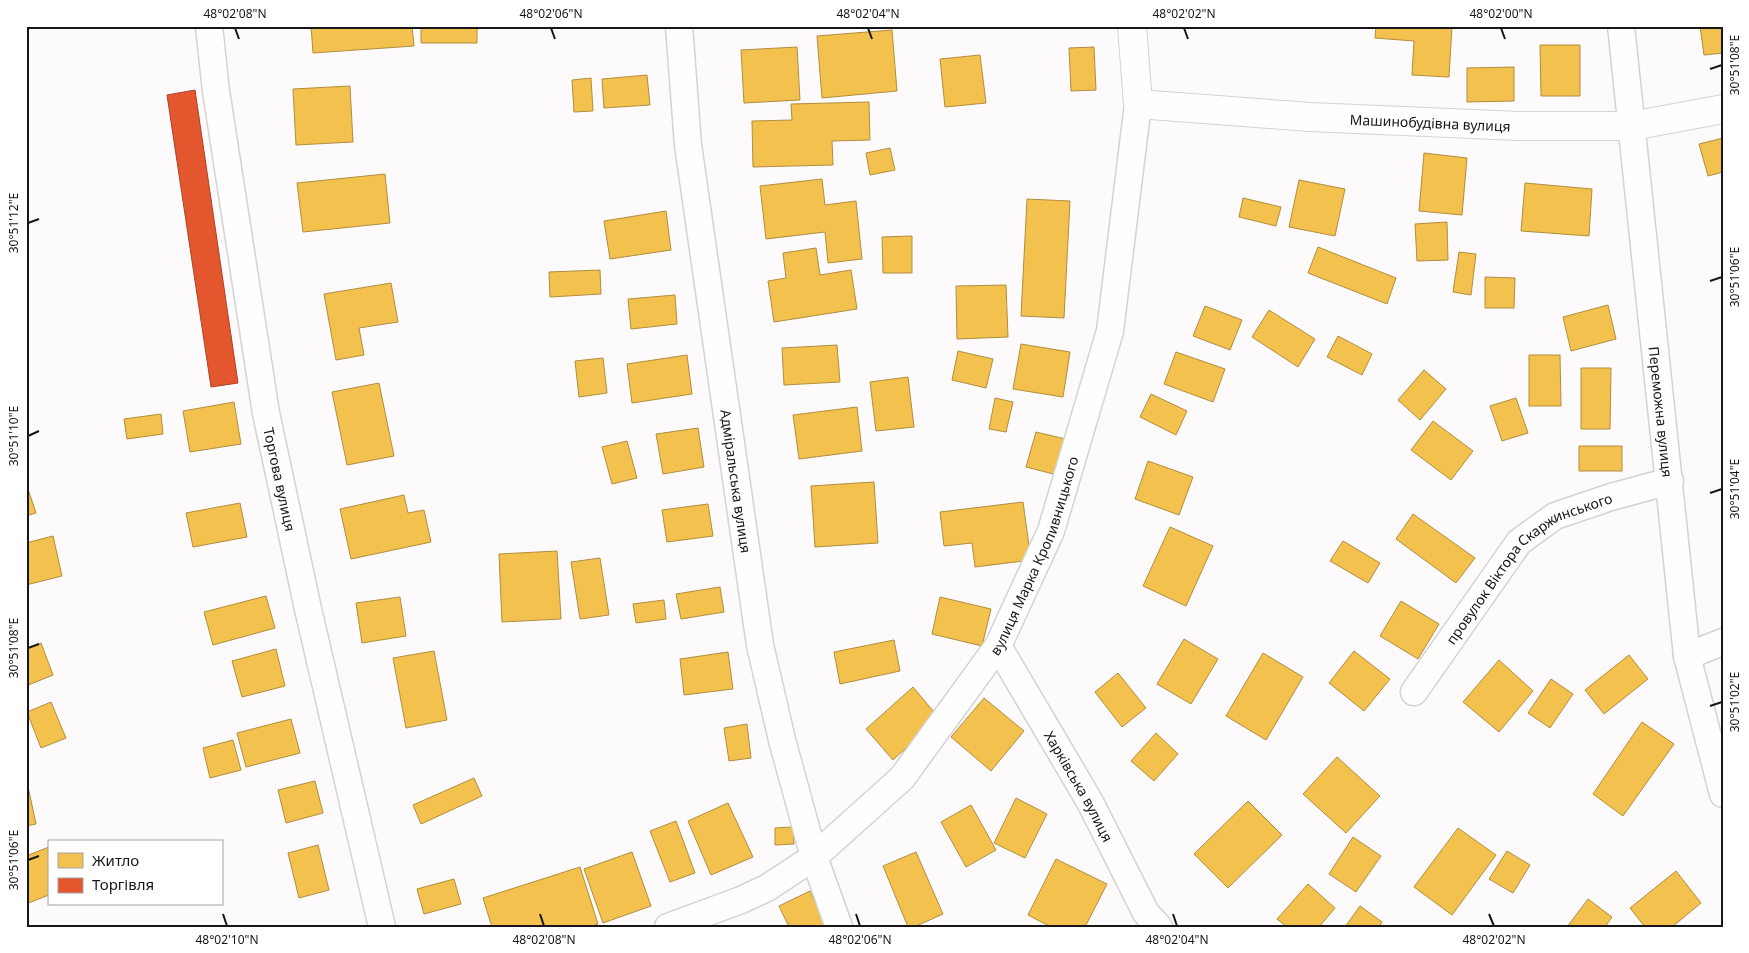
<svg xmlns="http://www.w3.org/2000/svg" width="1749" height="953" font-family="'Noto Sans',sans-serif">
	<style>
		.homes { fill: #f2c14e; stroke: #b18e3e }
		.shops { fill: #e4572e; stroke: #a74427 }
		.lines { fill: none; stroke-linecap: round; stroke-linejoin: round }
		.minor-casing { stroke: #d4d2d3; stroke-width: 29 }
		.tertiary-casing { stroke: #d4d2d3; stroke-width: 30 }
		.minor { stroke: #fffeff; stroke-width: 26 }
		.tertiary { stroke: #fffeff; stroke-width: 28 }
		.ticks { fill: none; stroke: #181617; stroke-width: 2 }
		.labels { text-anchor: middle; dominant-baseline: central; stroke-width: 5; stroke-linejoin: round; paint-order: stroke }
		.street-label { font-size: 14px; fill: #181617; stroke: #fff }
		.neatline { fill: none; stroke: #181617; stroke-width: 2 }
		.ticks-label { font-size: 12px; text-anchor: middle; fill: #181617 }
	</style>
	<rect width="100%" height="100%" fill="#fdfafc"/>
	<path class="homes" d="M311 26H412L414 46 313 53Z
		M421 26H477V43H421Z
		M1376 26H1452L1449 77 1412 75 1414 41 1375 38Z
		M1700 26H1723V53L1704 55Z
		M892 30 897 91 822 98 817 36Z
		M1540 45H1580V96H1541Z
		M797 47 800 100 744 103 741 50Z
		M1094 47 1096 90 1071 91 1069 48Z
		M980 55 986 103 945 107 940 59Z
		M1514 67V101L1467 102V68Z
		M647 75 650 105 604 108 602 79Z
		M591 78 593 111 574 112 572 80Z
		M350 86 353 142 296 145 293 89Z
		M869 102 870 140 832 141 833 165 753 167 752 121 792 120 791 104Z
		M1723 138V172L1708 176 1699 144Z
		M890 148 895 170 870 175 866 153Z
		M1424 153 1467 158 1462 215 1419 211Z
		M385 174 390 223 303 232 297 183Z
		M822 179 825 205 856 201 862 259 828 263 825 232 766 239 760 186Z
		M1299 180 1345 189 1335 236 1289 227Z
		M1525 183 1592 189 1589 236 1521 231Z
		M1243 198 1281 207 1276 226 1239 217Z
		M1027 199 1070 201 1064 318 1021 316Z
		M666 211 671 250 610 259 604 221Z
		M1447 222 1448 260 1417 261 1415 224Z
		M912 236V273H883L882 237Z
		M1318 247 1396 278 1387 304 1308 273Z
		M816 248 820 275 851 270 857 309 774 322 768 281 786 278 783 253Z
		M1459 252 1476 254 1471 295 1453 292Z
		M600 270 601 294 550 297 549 272Z
		M1485 277 1515 278 1514 308H1485Z
		M391 283 398 322 359 328 364 355 336 360 324 294Z
		M1006 285 1008 337 957 339 956 286Z
		M675 295 677 324 631 329 628 299Z
		M1608 305 1616 339 1571 351 1563 317Z
		M1205 306 1242 320 1230 350 1193 336Z
		M1269 310 1315 339 1298 367 1252 337Z
		M1338 336 1372 354 1362 375 1327 357Z
		M1021 344 1070 352 1063 397 1013 389Z
		M837 345 840 382 784 385 782 348Z
		M958 351 993 359 986 388 952 380Z
		M1176 352 1225 369 1213 402 1164 384Z
		M687 355 692 394 632 403 627 364Z
		M1529 355H1560L1561 406H1529Z
		M603 358 607 393 579 397 575 361Z
		M1581 368H1611L1610 429H1581Z
		M1424 370 1446 389 1420 420 1398 400Z
		M908 377 914 427 876 431 870 382Z
		M379 383 394 456 347 465 332 392Z
		M1151 394 1187 411 1176 435 1140 417Z
		M995 398 1013 402 1006 432 989 429Z
		M1516 398 1528 433 1502 441 1490 406Z
		M234 402 241 444 190 452 183 411Z
		M857 407 862 451 799 459 793 415Z
		M161 414 163 434 127 439 124 419Z
		M1433 421 1473 451 1451 480 1411 450Z
		M698 428 704 467 663 474 656 434Z
		M1036 432 1074 441 1065 477 1026 467Z
		M627 441 637 478 612 484 602 447Z
		M1579 446H1622V471H1579Z
		M1148 461 1193 477 1179 515 1135 499Z
		M874 482 878 543 815 547 811 486Z
		M26 483 36 513 26 516Z
		M404 495 408 513 424 510 431 542 351 559 340 509Z
		M1023 502 1031 560 975 567 972 543 944 546 940 512Z
		M240 503 247 537 193 547 186 513Z
		M708 504 713 536 667 542 662 510Z
		M1413 514 1475 558 1456 583 1396 539Z
		M1170 527 1213 546 1186 606 1143 586Z
		M53 536 62 576 26 585V543Z
		M1343 541 1380 563 1368 583 1330 561Z
		M557 551 561 619 502 622 499 554Z
		M600 558 609 615 580 619 571 562Z
		M720 587 724 612 681 619 676 594Z
		M266 596 275 628 213 645 204 612Z
		M400 597 406 636 362 643 356 603Z
		M940 597 991 609 982 646 932 634Z
		M664 600 666 619 636 623 633 604Z
		M1401 601 1439 624 1418 659 1380 636Z
		M1184 639 1218 659 1191 704 1157 684Z
		M894 640 900 671 840 684 834 652Z
		M41 643 53 675 26 686V649Z
		M276 649 285 686 242 697 232 661Z
		M434 651 447 720 406 728 393 658Z
		M1354 651 1390 679 1364 711 1329 683Z
		M728 652 733 689 684 695 680 659Z
		M1263 653 1303 677 1266 740 1226 716Z
		M1629 655 1648 679 1604 714 1585 690Z
		M1499 660 1533 691 1499 732 1463 702Z
		M1118 673 1146 708 1122 727 1095 692Z
		M1551 679 1573 694 1550 728 1528 713Z
		M913 687 939 718 893 760 866 729Z
		M984 698 1024 731 991 771 951 737Z
		M51 702 66 738 41 748 27 712Z
		M291 719 300 753 246 767 237 733Z
		M1642 722 1674 744 1623 816 1593 794Z
		M747 724 751 758 729 761 724 728Z
		M1156 733 1178 754 1154 781 1131 761Z
		M233 740 241 770 210 778 203 748Z
		M1337 757 1380 796 1346 833 1303 794Z
		M26 777 36 824 26 826Z
		M474 778 482 796 421 824 413 805Z
		M315 781 323 813 286 823 278 790Z
		M1016 798 1047 814 1025 858 994 843Z
		M1248 801 1282 835 1228 888 1194 854Z
		M728 803 753 857 711 875 688 821Z
		M971 805 996 850 966 867 941 822Z
		M676 821 695 873 670 882 650 831Z
		M793 827 794 844 775 845V828Z
		M1458 828 1496 855 1452 915 1414 887Z
		M1353 837 1381 856 1356 892 1329 874Z
		M318 845 329 890 299 898 288 853Z
		M49 847V895L26 904V856Z
		M1507 851 1530 865 1513 893 1489 879Z
		M632 852 651 906 603 923 584 869Z
		M916 852 943 914 914 927H908L883 866Z
		M1056 859 1107 884 1085 927H1051L1028 915Z
		M580 867 598 924 589 927H492L483 898Z
		M1676 871 1701 903 1672 927H1645L1630 908Z
		M454 879 461 904 424 914 417 889Z
		M1308 884 1335 908 1319 927H1287L1277 919Z
		M810 891 827 927H789L779 906Z
		M1588 899 1612 917 1605 927H1567Z
		M1360 906 1382 922 1379 927H1345Z"/>
	<path class="shops" d="M195 90 238 383 211 387 167 95Z"/>
	<g class="lines">
		<g class="minor-casing">
			<g id="minor">
				<path id="s1" d="M209 26 216 91 266 413 308 609 382 927"/>
				<path id="s2" d="M679 26 688 145 760 645 782 740 814 857 839 927"/>
				<path id="s3" d="M1621 26 1687 656 1723 794"/>
				<path id="s4" d="M998 646 1090 802 1146 913 1159 927"/>
				<path d="M1687 656 1723 642"/>
				<path id="s5" d="M1414 692 1519 542 1555 516 1611 497 1670 481"/>
				<path id="s6" d="M668 927 741 900 767 888 814 857 902 778 998 646 1051 531 1110 331 1138 104"/>
			</g>
		</g>
		<g class="tertiary-casing">
			<g id="tertiary">
				<path id="s7" d="M1132 26 1138 104 1310 117 1519 126H1632L1723 109"/>
			</g>
		</g>
		<use href="#minor" class="minor"/>
		<use href="#tertiary" class="tertiary"/>
	</g>
	<path class="ticks" d="M235 28 239 39M551 28 555 39M868 28 872 39M1184 28 1188 39M1501 28 1505 39M1710 69 1722 65M28 223 39 219M1710 281 1722 277M28 436 39 431M1710 493 1722 489M28 648 39 644M1710 706 1722 702M28 860 39 856M223 914 227 926M540 914 544 926M856 914 860 926M1173 914 1177 926M1489 914 1494 926"/>
	<g class="labels">
		<g class="street-label">
			<text stroke="none"><textPath href="#s7" startOffset="371">Машинобудівна вулиця</textPath></text>
			<text stroke="none"><textPath href="#s3" startOffset="388">Переможна вулиця</textPath></text>
			<text stroke="none"><textPath href="#s1" startOffset="459">Торгова вулиця</textPath></text>
			<text stroke="none"><textPath href="#s2" startOffset="459">Адміральська вулиця</textPath></text>
			<text stroke="none"><textPath href="#s6" startOffset="542">вулиця Марка Кропивницького</textPath></text>
			<text stroke="none"><textPath href="#s5" startOffset="174">провулок Віктора Скаржинського</textPath></text>
			<text stroke="none"><textPath href="#s4" startOffset="162">Харківська вулиця</textPath></text>
		</g>
	</g>
	<rect width="1749" height="953" fill="none" stroke="#ffffff" stroke-width="55"/>
	<rect x="48" y="840" width="175" height="65" fill="#ffffff" stroke="#a3a2a2"/>
	<rect x="58" y="853" width="25" height="15" fill="#f2c14e" stroke="#a3a2a2"/>
	<text x="92" y="866" font-size="15" fill="#181617">Житло</text>
	<rect x="58" y="878" width="25" height="15" fill="#e4572e" stroke="#a3a2a2"/>
	<text x="92" y="890" font-size="15" fill="#181617">Торгівля</text>
	<rect x="28" y="28" width="1694" height="898" class="neatline"/>
	<g class="ticks-label">
		<text x="235" y="18">48°02'08"N</text>
		<text x="551" y="18">48°02'06"N</text>
		<text x="868" y="18">48°02'04"N</text>
		<text x="1184" y="18">48°02'02"N</text>
		<text x="1501" y="18">48°02'00"N</text>
		<text transform="translate(1735 65) rotate(-90)" y="4">30°51'08"E</text>
		<text transform="translate(14 223) rotate(-90)" y="4">30°51'12"E</text>
		<text transform="translate(1735 277) rotate(-90)" y="4">30°51'06"E</text>
		<text transform="translate(14 436) rotate(-90)" y="4">30°51'10"E</text>
		<text transform="translate(1735 489) rotate(-90)" y="4">30°51'04"E</text>
		<text transform="translate(14 648) rotate(-90)" y="4">30°51'08"E</text>
		<text transform="translate(1735 702) rotate(-90)" y="4">30°51'02"E</text>
		<text transform="translate(14 860) rotate(-90)" y="4">30°51'06"E</text>
		<text x="227" y="944">48°02'10"N</text>
		<text x="544" y="944">48°02'08"N</text>
		<text x="860" y="944">48°02'06"N</text>
		<text x="1177" y="944">48°02'04"N</text>
		<text x="1494" y="944">48°02'02"N</text>
	</g>
</svg>
